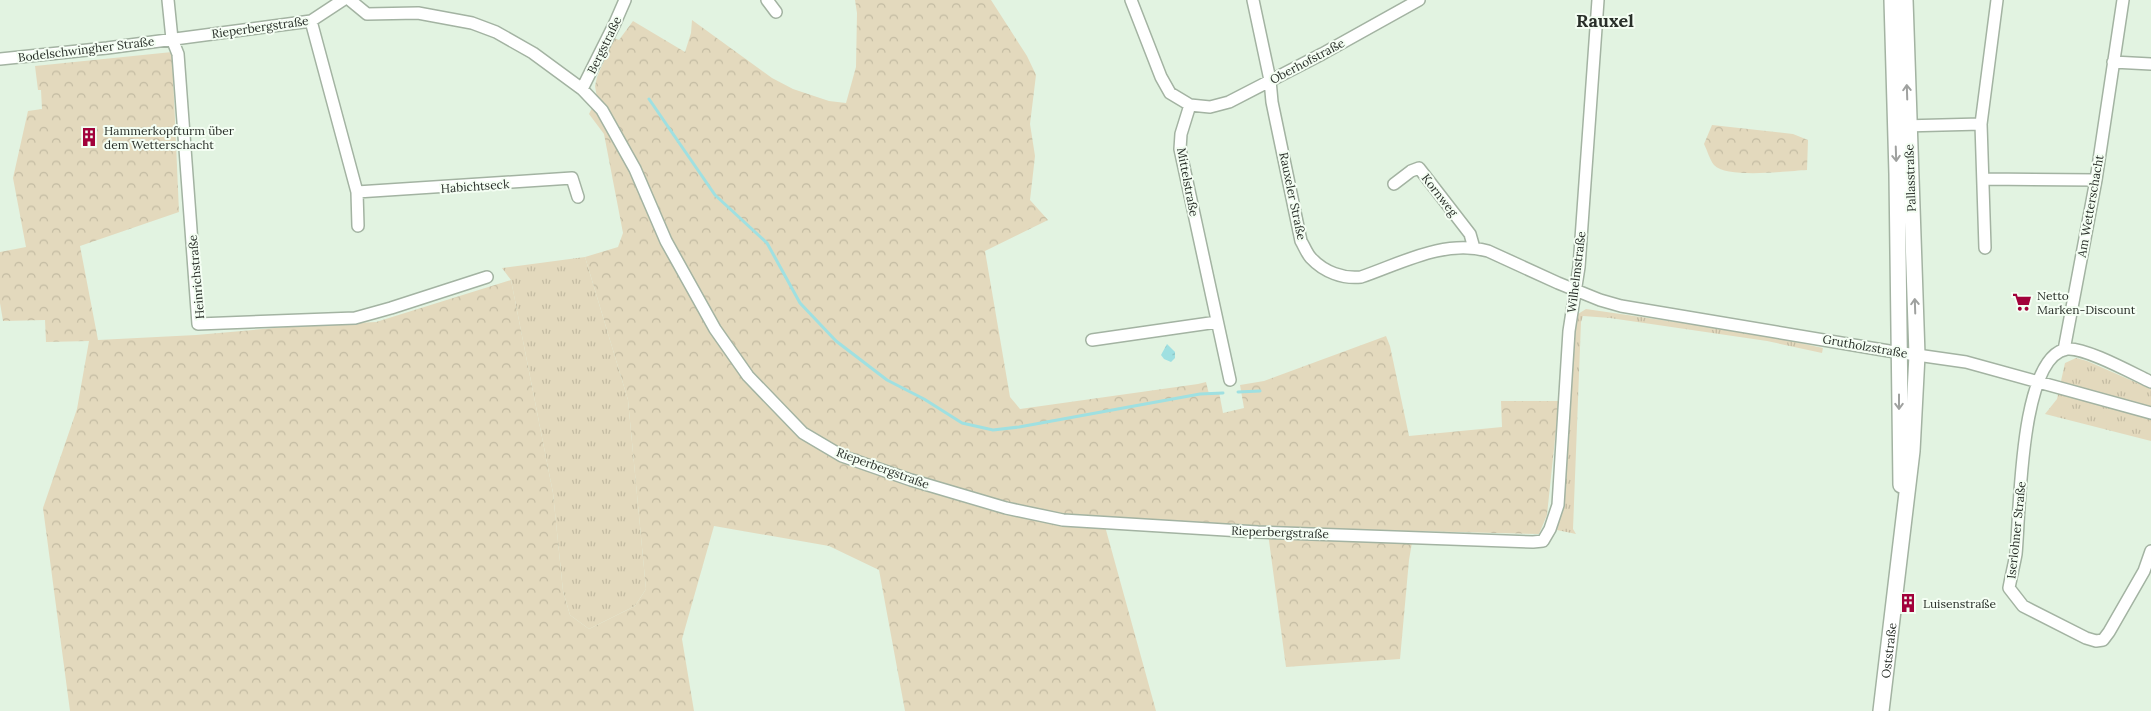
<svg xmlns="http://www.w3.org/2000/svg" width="2151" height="711" font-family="Lora,serif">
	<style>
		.grass { fill: url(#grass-tufts) }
		.forest { fill: url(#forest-crowns) }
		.water { fill: url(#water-ripples) }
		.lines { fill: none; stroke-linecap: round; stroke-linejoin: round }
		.stream { stroke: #9fe0e1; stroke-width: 3 }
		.minor-casing { stroke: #a3b3a2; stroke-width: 14 }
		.secondary-casing { stroke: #a3b3a2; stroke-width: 18 }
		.minor { stroke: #fff; stroke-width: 11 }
		.secondary { stroke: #fff; stroke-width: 15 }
		.oneway { stroke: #9fa19f }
		.labels { text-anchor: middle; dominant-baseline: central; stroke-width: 4; stroke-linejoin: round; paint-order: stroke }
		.street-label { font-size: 12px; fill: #292f29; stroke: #f4fef3 }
		.poi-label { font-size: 12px; fill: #292f29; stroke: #f4fef3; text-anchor: start }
		.district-label { font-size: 18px; font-weight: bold; fill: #292f29; stroke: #f4fef3 }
	</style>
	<defs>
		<pattern id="grass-tufts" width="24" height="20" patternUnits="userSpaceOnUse" patternTransform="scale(1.25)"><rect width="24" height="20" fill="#e3d9bd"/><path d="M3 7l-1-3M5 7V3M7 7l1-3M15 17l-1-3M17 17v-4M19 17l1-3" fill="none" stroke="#c3bba2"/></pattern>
		<pattern id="forest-crowns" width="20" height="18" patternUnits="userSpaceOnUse" patternTransform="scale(1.25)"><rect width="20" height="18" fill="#e3d9bd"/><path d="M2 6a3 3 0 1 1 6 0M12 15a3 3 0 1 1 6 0" fill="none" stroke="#c3bba2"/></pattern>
		<pattern id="water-ripples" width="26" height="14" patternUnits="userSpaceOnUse" patternTransform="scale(1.25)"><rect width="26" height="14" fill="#9fe0e1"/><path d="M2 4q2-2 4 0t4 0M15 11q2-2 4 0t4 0" fill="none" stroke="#89c0c1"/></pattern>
	</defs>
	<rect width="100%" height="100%" fill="#e2f3e1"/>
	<path class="grass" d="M585 257 628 400 646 589 635 606 589 629 570 615 563 591 553 493 511 280 502 268Z
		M1586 309 1758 334 1823 348 1822 353 1767 341 1610 318 1583 316 1581 322 1573 529 1576 534 1557 530 1563 502 1575 323 1578 314Z
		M2076 358 2087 361 2151 389V441L2045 414 2057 399 2065 363Z"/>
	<path class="forest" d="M855 0H991L1027 56 1036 75 1030 124 1035 156 1030 200 1048 220 985 251 1010 397 1020 409 1198 384 1206 382 1209 394 1219 392 1223 413 1244 408 1240 385 1264 381 1386 336 1390 346 1409 436 1502 427 1501 401H1559L1547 515 1539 534 1414 531 1409 560 1400 659 1286 667 1267 526 1250 527 1106 522V530L1156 711H905L879 570 829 546 714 526 682 639 694 711H70L43 508 77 409 89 341 46 342 45 320 3 321 0 303V252L26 247 13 178 28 111 42 109 41 90H38L35 66 172 52 179 212 80 246 98 340 196 335 297 326 376 322 511 280 553 493 563 591 570 615 589 629 635 606 646 589 628 400 585 257 618 247 623 233 604 134 589 114 597 98 595 86 597 77 614 38 619 40 633 21 685 52 691 33 692 20 772 78 793 89 829 101 846 103 856 67 857 13Z
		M1712 125 1793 134 1808 140 1807 170C1787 171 1727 179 1714 165 1710 160 1707 150 1704 144Z"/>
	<path class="water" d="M1167 344 1175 352V358L1171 362 1164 359 1161 355Z"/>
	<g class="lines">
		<path class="stream" d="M649 99 715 195 767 243 800 303 836 341 887 380 924 399 962 423 993 430 1019 427 1200 394 1223 393
			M1238 392 1260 391"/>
		<g class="minor-casing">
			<path id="minor" d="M168 0 172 39 178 54 198 324 355 318 391 308 487 277
				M350 0 367 14 418 13 472 23 496 32 533 53 582 89 602 110 635 169 666 241 715 329 748 376 803 433 842 456 911 480 1006 508 1063 520 1258 532 1533 542 1543 541 1550 529 1558 505 1569 331 1579 267 1598 0
				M767 0 776 12
				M1131 0 1161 77 1170 93 1190 105 1210 107 1229 102 1322 54 1419 0
				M1253 0 1270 80 1272 102 1301 241C1304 246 1307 254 1311 258 1324 272 1343 279 1361 277 1402 263 1444 239 1488 251L1558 283 1600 300 1621 306 1889 351 1966 362 2151 413
				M311 21 357 192 358 226
				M0 59 107 48 311 21 343 0
				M2113 62 2151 64
				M582 89 615 23 625 0
				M1190 105 1181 134 1180 149 1230 380
				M1903 126 1981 124
				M1983 179 2096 180
				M1394 184 1411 171 1419 168 1470 234 1474 248
				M357 192 572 178 578 197
				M1985 248 1981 124 1997 0
				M1092 340 1217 322
				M2064 350 2096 180 2123 0
				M2151 382C2132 373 2085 347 2067 349 2019 356 2020 516 2016 554 2014 565 2011 577 2009 588L2023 606 2086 638 2096 641 2103 640 2109 632 2144 571 2151 551"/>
		</g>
		<g class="secondary-casing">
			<g id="secondary">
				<path d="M1892 0 1897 174 1901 485"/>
				<path id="s1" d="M1881 711 1912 451 1917 355 1905 0"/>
			</g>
		</g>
		<use href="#minor" class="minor"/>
		<use href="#secondary" class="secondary"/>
	</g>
	<defs><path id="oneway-shaft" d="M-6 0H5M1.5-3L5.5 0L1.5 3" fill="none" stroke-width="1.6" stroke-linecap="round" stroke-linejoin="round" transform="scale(1.25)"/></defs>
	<g class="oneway">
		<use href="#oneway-shaft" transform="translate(1907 92) rotate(-92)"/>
		<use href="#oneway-shaft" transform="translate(1896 154) rotate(88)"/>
		<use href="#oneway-shaft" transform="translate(1915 306) rotate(-92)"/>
		<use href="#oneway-shaft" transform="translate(1899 402) rotate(90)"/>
	</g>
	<defs>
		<g id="building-bare" transform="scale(1.5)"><path d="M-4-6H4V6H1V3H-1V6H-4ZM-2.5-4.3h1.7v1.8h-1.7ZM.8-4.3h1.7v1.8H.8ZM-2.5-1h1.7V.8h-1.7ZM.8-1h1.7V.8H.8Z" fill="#a1013a" stroke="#f4fef3" stroke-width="2.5" paint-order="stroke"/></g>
		<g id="supermarket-bare" transform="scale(1.5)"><path d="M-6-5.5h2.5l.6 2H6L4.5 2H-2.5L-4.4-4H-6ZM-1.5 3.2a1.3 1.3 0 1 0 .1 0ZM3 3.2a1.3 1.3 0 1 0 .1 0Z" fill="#a1013a" stroke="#f4fef3" stroke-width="2.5" paint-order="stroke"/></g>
	</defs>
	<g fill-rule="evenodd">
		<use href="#building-bare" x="89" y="137"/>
		<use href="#supermarket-bare" x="2022" y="302"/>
		<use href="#building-bare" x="1908" y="603"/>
	</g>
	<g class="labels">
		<g class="street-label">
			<text transform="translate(260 27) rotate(-8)">Rieperbergstraße</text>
			<text transform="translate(604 45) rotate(-64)">Bergstraße</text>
			<text transform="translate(86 49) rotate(-7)">Bodelschwingher Straße</text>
			<text transform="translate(1307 61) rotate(-28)">Oberhofstraße</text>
			<text transform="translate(1910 178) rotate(-92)">Pallasstraße</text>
			<text transform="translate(1188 182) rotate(79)">Mittelstraße</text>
			<text transform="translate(475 186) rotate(-4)">Habichtseck</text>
			<text transform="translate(1440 195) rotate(52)">Kornweg</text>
			<text transform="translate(1293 196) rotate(78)">Rauxeler Straße</text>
			<text transform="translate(2090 206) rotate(-80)">Am Wetterschacht</text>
			<text transform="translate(1576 272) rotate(-83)">Wilhelmstraße</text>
			<text transform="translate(196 277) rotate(-95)">Heinrichstraße</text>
			<text transform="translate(1865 346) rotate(10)">Grutholzstraße</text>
			<text transform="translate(883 468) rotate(20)">Rieperbergstraße</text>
			<text transform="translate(2016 530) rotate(-84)">Iserlohner Straße</text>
			<text transform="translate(1280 532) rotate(2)">Rieperbergstraße</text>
			<text stroke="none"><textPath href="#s1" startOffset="61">Oststraße</textPath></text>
		</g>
		<g class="poi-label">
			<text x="104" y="130">Hammerkopfturm über<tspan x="104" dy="14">dem Wetterschacht</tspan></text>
			<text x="2037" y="295">Netto<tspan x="2037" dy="14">Marken-Discount</tspan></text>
			<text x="1923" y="603">Luisenstraße</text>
		</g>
		<g class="district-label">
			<text x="1605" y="20">Rauxel</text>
		</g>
	</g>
</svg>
